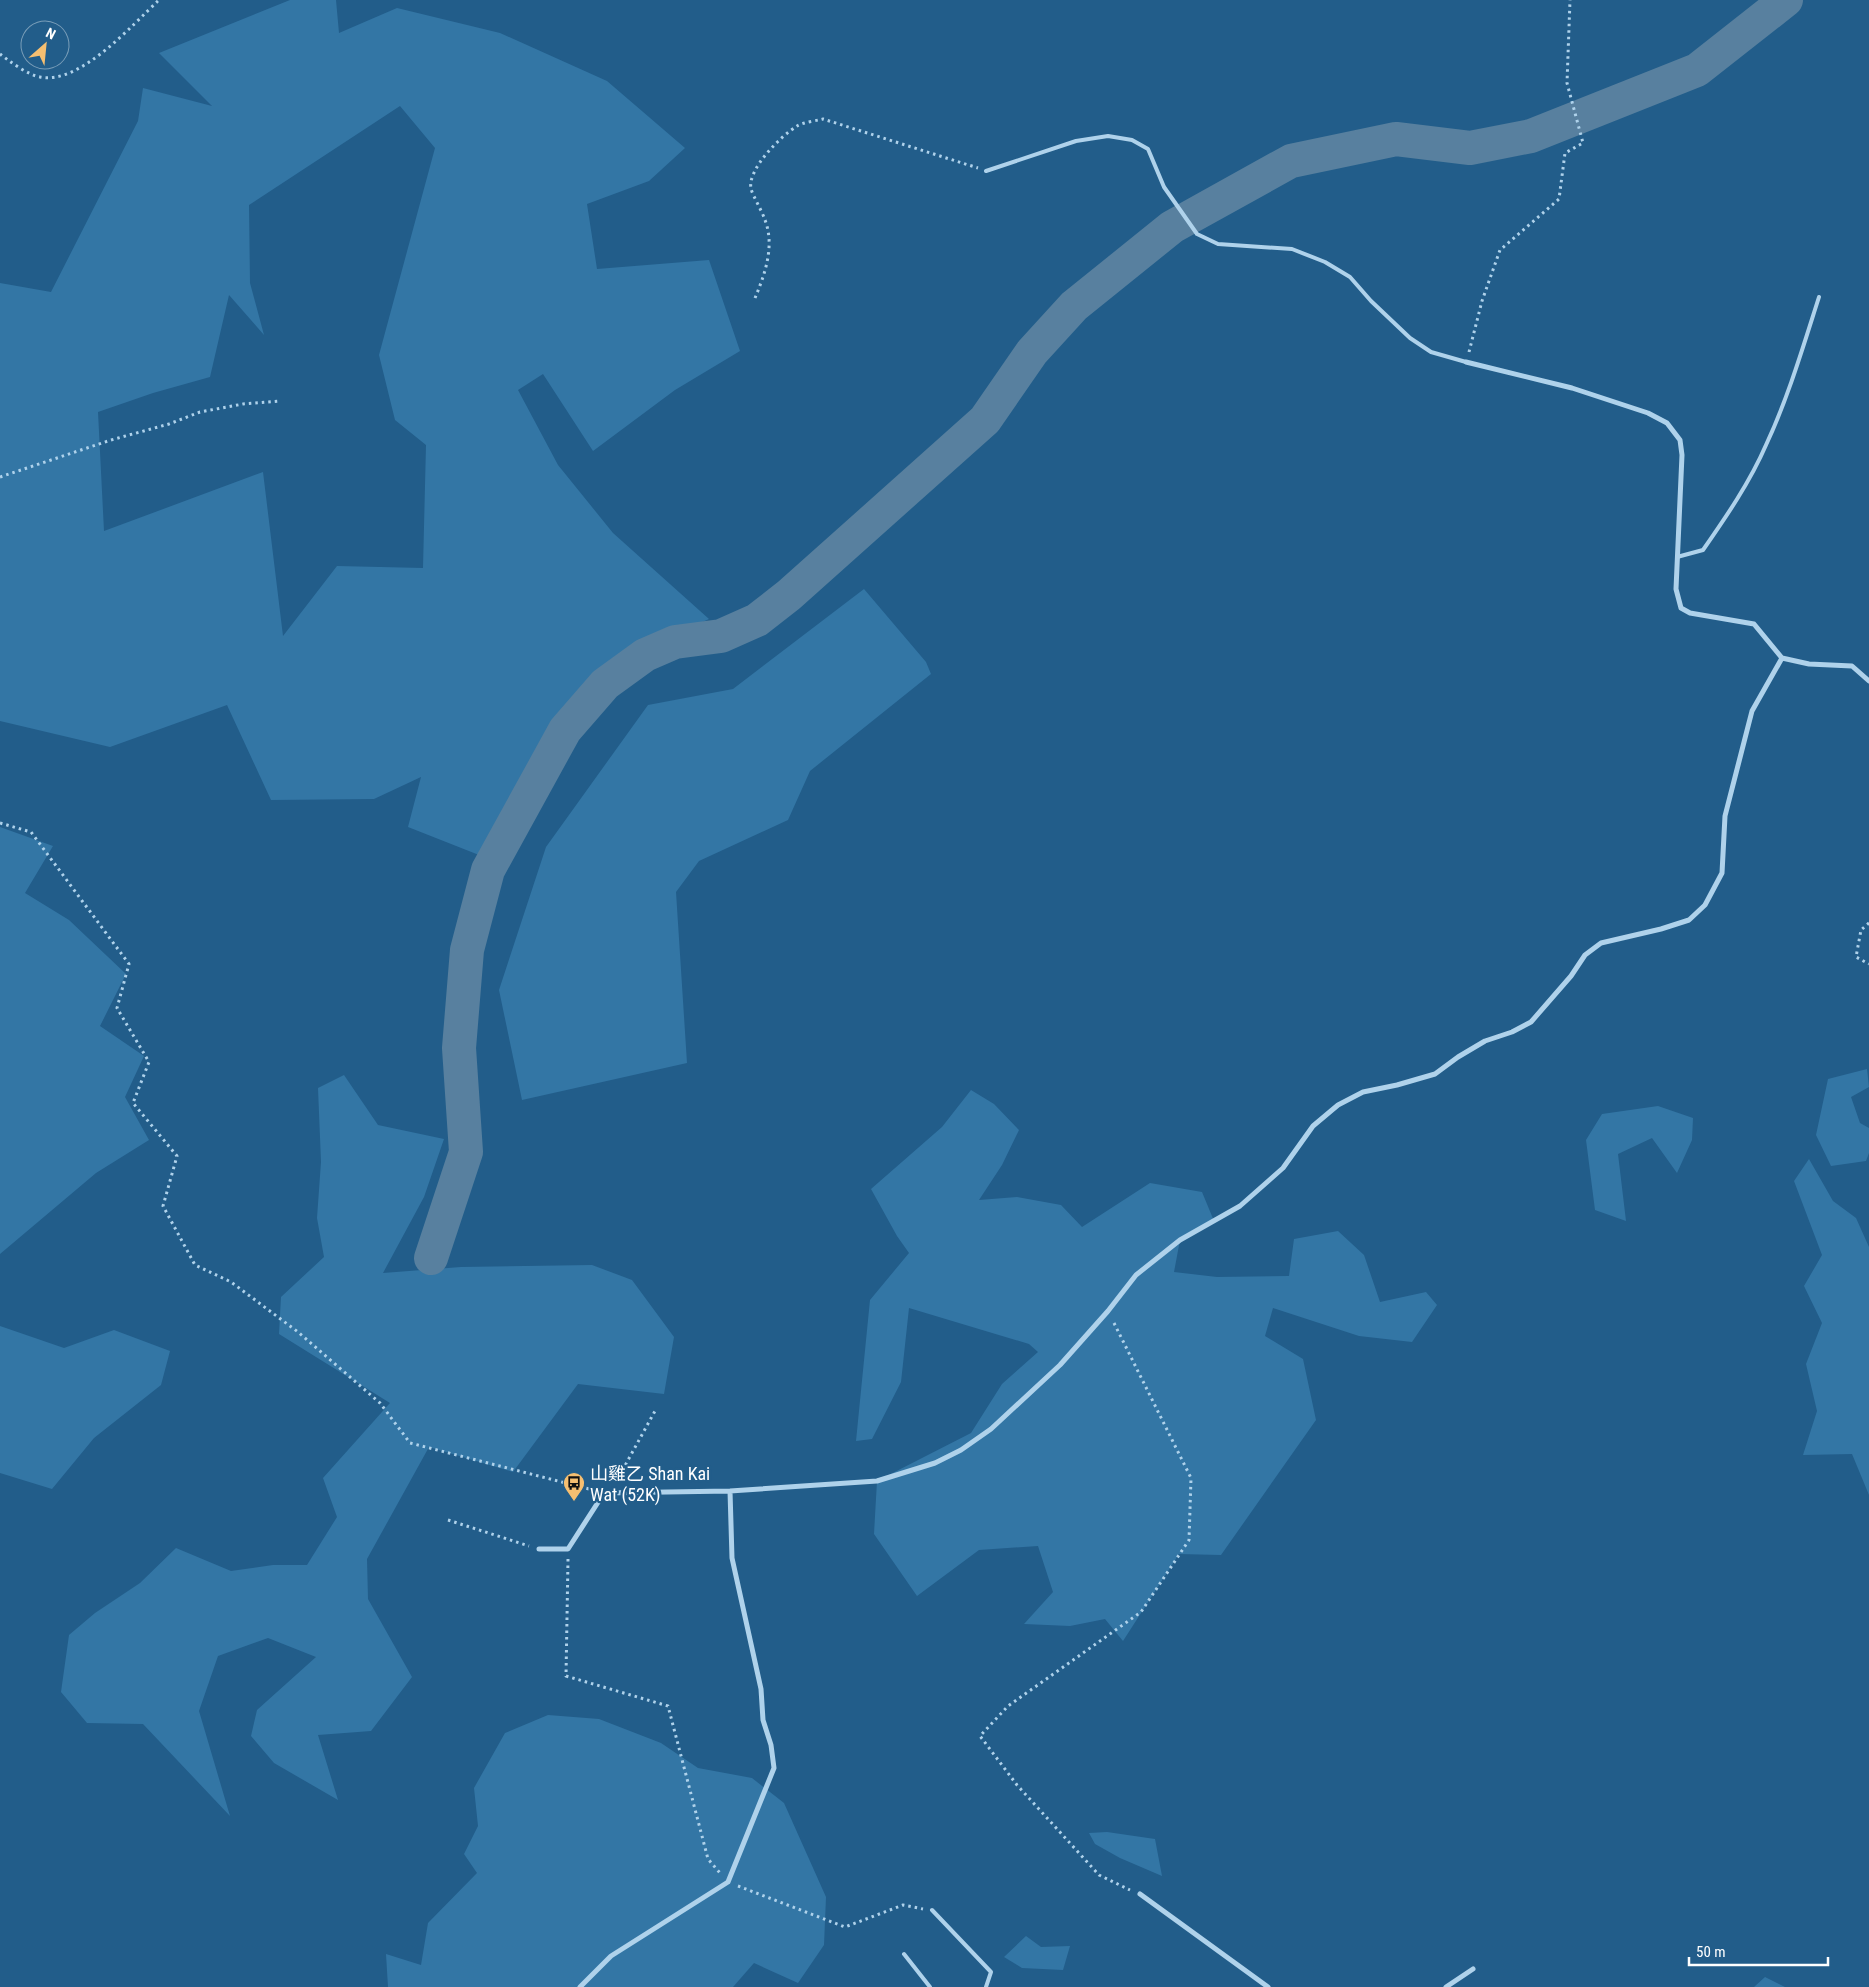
<svg xmlns="http://www.w3.org/2000/svg" width="1869" height="1987" font-family="'Roboto Condensed','Noto Sans SC',sans-serif">
	<style>
		.green { fill: #3376a5; fill-rule: evenodd }
		.lines { fill: none; stroke-linecap: round; stroke-linejoin: round }
		.river { stroke: #58809f; stroke-width: 34 }
		.path { stroke: #afd2eb; stroke-width: 3; stroke-dasharray: 2.5 4; stroke-linecap: butt }
		.service { stroke: #afd2eb; stroke-width: 4 }
		.minor { stroke: #afd2eb; stroke-width: 5 }
		.labels { text-anchor: middle; dominant-baseline: central; stroke-width: 4.5; stroke-linejoin: round; paint-order: stroke }
		.poi-label { font-size: 18px; fill: #fff; stroke: #225d8a; text-anchor: start }
	</style>
	<rect width="100%" height="100%" fill="#225d8a"/>
	<path class="green" d="M290 0H336L339 33 397 8 500 33 607 81 685 148 649 181 587 204 597 269 709 260 740 351 675 390 593 451 543 374 518 390 558 465 613 533 709 619 609 665 479 855 408 827 421 777 374 799 271 800 227 705 110 747 0 721V283L51 292 138 121 143 88 212 106 159 53ZM400 106 435 148 379 355 395 420 426 445 423 568 337 566 283 636 263 472 104 531 98 412 153 393 210 377 229 295 264 335 250 283 249 205Z
		M864 589 926 662 931 674 810 771 788 820 699 861 676 892 687 1063 522 1100 499 990 546 847 648 705 733 689Z
		M0 827 53 846 25 893 69 920 126 974 100 1026 144 1056 125 1097 149 1140 96 1173 0 1254Z
		M1867 1069 1869 1087 1851 1097 1860 1123 1869 1128V1153L1866 1161 1831 1166 1816 1135 1828 1079Z
		M344 1075 378 1125 444 1139 424 1197 383 1273 461 1267 592 1265 632 1280 674 1337 664 1394 578 1384 513 1472 429 1447 367 1559 368 1599 412 1677 371 1731 318 1735 338 1800 274 1763 251 1736 257 1710 316 1657 268 1638 218 1656 199 1711 230 1816 143 1724 87 1723 61 1692 69 1635 95 1613 140 1583 176 1548 231 1571 273 1565H307L337 1517 323 1478 390 1403 279 1334 281 1297 324 1257 317 1218 321 1162 318 1088Z
		M971 1090 994 1104 1019 1130 1002 1165 979 1200 1017 1197 1061 1205 1082 1227 1150 1183 1202 1192 1214 1221 1180 1240 1174 1272 1217 1277 1289 1276 1294 1239 1338 1231 1364 1255 1380 1302 1426 1292 1437 1305 1412 1342 1359 1336 1273 1308 1265 1336 1303 1359 1316 1420 1221 1555 1179 1554 1123 1641 1105 1619 1070 1626 1024 1624 1053 1592 1038 1546 979 1550 917 1596 874 1534 877 1481 971 1433 1002 1384 1038 1352 1029 1344 909 1308 901 1382 872 1439 856 1441 870 1300 909 1253 897 1236 871 1189 942 1127Z
		M1658 1106 1693 1118 1692 1140 1677 1173 1652 1138 1618 1154 1626 1221 1595 1210 1586 1140 1602 1114Z
		M1809 1159 1833 1201 1856 1218 1869 1247V1495L1852 1454 1803 1455 1817 1411 1806 1364 1822 1323 1804 1286 1822 1255 1794 1181Z
		M0 1326 64 1348 114 1330 170 1351 161 1385 94 1438 52 1489 0 1473Z
		M548 1715 599 1719 661 1743 698 1768 752 1778 784 1803 826 1897 824 1945 798 1983 754 1963 733 1987H388L386 1954 421 1965 428 1923 477 1873 464 1854 478 1826 474 1788 505 1733Z
		M1107 1832 1155 1839 1162 1876 1120 1858 1095 1844 1089 1833Z
		M1026 1936 1041 1947 1070 1946 1063 1970 1022 1968 1004 1957Z
		M1765 1977 1785 1987H1754Z"/>
	<g class="lines">
		<path class="river" d="M431 1258 466 1152 459 1048 467 950 488 870 565 730 605 684 645 655 675 642 721 636 757 620 789 595 985 420 1032 352 1074 306 1172 227 1291 161 1396 139 1470 148 1531 136 1697 70 1786 0"/>
		<path class="path" d="M0 54C9 61 28 75 40 77 80 85 132 25 159 0
			M755 298C765 274 775 246 765 220 762 211 753 196 751 189 747 169 781 136 797 126 804 122 815 121 823 119L978 168
			M1469 352 1482 301 1500 250 1559 199 1565 153 1583 143 1567 83 1570 0
			M0 477 111 440 169 424 200 412 243 404 280 401
			M0 823 31 832 129 964 117 1008 149 1062 133 1103 177 1156 163 1206 195 1265 231 1282 298 1332 380 1403 410 1443 593 1490
			M1869 923 1861 930 1856 957 1869 964
			M1114 1323 1191 1478 1189 1540 1141 1612 1008 1706 980 1736 1017 1785 1099 1875 1130 1890
			M616 1482 655 1411
			M448 1520 529 1546
			M568 1559 566 1676 668 1706 708 1859 720 1873
			M738 1886 845 1927 903 1905 923 1909"/>
		<path class="service" d="M986 171 1076 141 1108 136 1132 140 1148 149 1164 187 1197 234 1218 244 1292 249 1325 262 1350 277 1371 301 1410 338 1431 352 1466 362
			M1677 557 1703 550C1726 517 1750 482 1766 445 1788 398 1803 347 1819 297
			M932 1910 991 1972 986 1987
			M904 1954 930 1987"/>
		<path class="minor" d="M1466 362 1572 388 1648 413 1667 423 1680 440 1682 455 1676 589 1681 608 1690 613 1754 624 1782 658 1809 664 1852 666 1869 681
			M539 1549H568L604 1493 730 1491 877 1481 935 1463 961 1450 991 1429 1060 1365 1108 1311 1136 1275 1180 1240 1240 1206 1283 1168 1313 1126 1338 1105 1363 1092 1397 1085 1435 1074 1458 1057 1485 1041 1512 1032 1531 1022 1571 976 1585 955 1601 943 1661 929 1689 920 1705 905 1722 873 1725 816 1752 711 1782 658
			M1140 1894 1268 1987
			M580 1987 611 1956 728 1882 774 1768 771 1745 763 1720 761 1689 732 1558 730 1491
			M1446 1987 1473 1969"/>
	</g>
	<defs>
		<g id="bus-pin" transform="scale(1.125)"><path d="M0 17L-7.5 6A9.5 9.5 0 1 1 7.5 6Z" fill="#f6bf71" stroke="#225d8a"/><path d="M-5-6H5V4H4V6H2V4H-2V6H-4V4H-5ZM-3.5-4V0h7V-4ZM-3.5 1.2v1.5H-2V1.2ZM2 1.2v1.5H3.5V1.2Z" fill="#111"/></g>
	</defs>
	<g fill-rule="evenodd">
		<use href="#bus-pin" x="574" y="1483"/>
	</g>
	<g class="labels">
		<g class="poi-label">
			<text x="590" y="1473">山雞乙 Shan Kai<tspan x="590" dy="21">Wat (52K)</tspan></text>
		</g>
	</g>
	<g transform="translate(45 45) rotate(27)"><circle r="24" fill="#225d8a" stroke="#7a9eb9"/>
	<path d="M0-4L9 19L0 12L-9 19Z" fill="#f6bf71"/>
	<text y="-8" font-size="14" font-weight="bold" text-anchor="middle" fill="#ffffff">N</text>
	</g>
	<path d="M1689 1957v8h139v-8" fill="none" stroke="#ffffff" stroke-width="2.5"/>
	<text x="1696" y="1957" font-size="15" fill="#ffffff" stroke="#225d8a" stroke-width="4" paint-order="stroke">50 m</text>
</svg>
